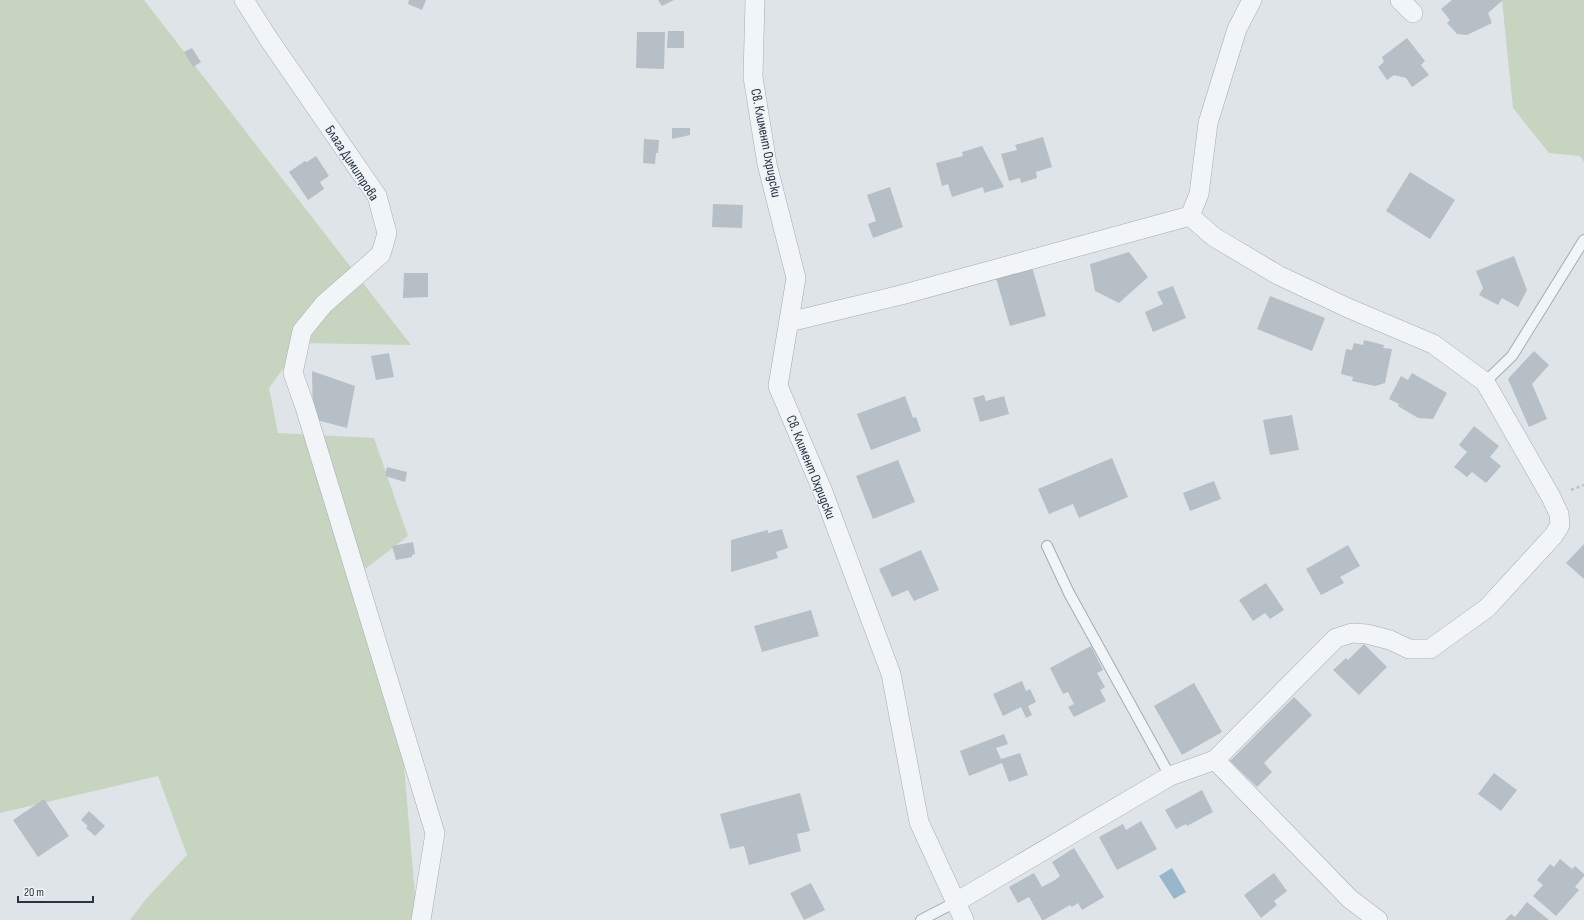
<svg xmlns="http://www.w3.org/2000/svg" width="1584" height="920" font-family="'Sofia Sans Condensed',sans-serif">
	<style>
		.green { fill: #c7d4c0 }
		.water { fill: #98b7cb }
		.building { fill: #b6bec6 }
		.lines { fill: none; stroke-linecap: round; stroke-linejoin: round }
		.lane-casing { stroke: #a4acb3; stroke-width: 12 }
		.street-casing { stroke: #a4acb3; stroke-width: 20 }
		.path { stroke: #b9bfc4; stroke-width: 2.5; stroke-dasharray: 3 3; stroke-linecap: butt }
		.lane { stroke: #f2f5f7; stroke-width: 10 }
		.street { stroke: #f2f5f7; stroke-width: 19 }
		.labels { text-anchor: middle; dominant-baseline: central; stroke-width: 3; stroke-linejoin: round; paint-order: stroke }
		.street-label { font-size: 14px; fill: #273441; stroke: #eff3f7 }
	</style>
	<rect width="100%" height="100%" fill="#dfe4e9"/>
	<path class="green" d="M0 0H144L411 345 302 343 269 388 278 433 374 438 408 536 351 580 401 729 417 920H130L146 899 187 855 158 776 0 813Z
		M1502 0H1584V162L1580 156 1549 153 1513 108Z"/>
	<path class="water" d="M1172 868 1186 892 1174 899 1159 876Z"/>
	<path class="building" d="M409 0H426L422 10 408 4Z
		M658 0H674L662 6Z
		M1452 0H1503L1488 13 1492 23 1467 35 1457 34 1447 23 1450 20 1441 9Z
		M668 31H684V48H667Z
		M637 32H665L664 69 636 68Z
		M1407 38 1425 61 1421 65 1429 75 1412 87 1406 78 1394 75 1387 80 1378 67 1384 62 1382 57Z
		M192 48 201 62 193 67 184 52Z
		M672 128H690V135L672 139Z
		M1043 137 1052 167 1036 172 1037 178 1021 183 1020 178 1009 181 1001 154 1017 150 1015 145Z
		M644 139 659 140 658 153H656L655 164 643 163Z
		M982 146 1004 187 984 193 983 187 952 197 948 184 942 186 936 163 963 156 962 152Z
		M316 156 329 176 320 182 324 189 308 200 289 172 305 161 307 162Z
		M1410 172 1455 200 1430 239 1386 211Z
		M890 187 903 227 873 238 868 224 876 221 867 195Z
		M713 204 743 205 742 228 712 227Z
		M1129 252 1148 277 1119 303 1095 291 1090 264Z
		M1514 256 1527 290 1518 307 1502 298 1498 305 1479 295 1483 288 1476 271Z
		M1032 267 1046 316 1010 326 996 278Z
		M404 273H428V297L403 298Z
		M1173 286 1186 318 1153 332 1145 312 1163 304 1157 292Z
		M1270 296 1325 318 1312 351 1257 329Z
		M1364 340 1384 345 1383 348 1392 349 1385 383 1375 386 1352 381 1353 377 1341 374 1346 349 1352 350 1354 343 1363 345Z
		M1534 351 1549 365 1532 384 1547 419 1529 427 1508 379Z
		M389 353 394 377 376 380 371 356Z
		M312 371 355 386 347 428 313 419Z
		M1412 373 1447 393 1433 419 1418 418 1398 406 1399 404 1389 399 1401 376 1408 380Z
		M984 395 986 401 1004 396 1009 414 980 422 973 398Z
		M905 396 913 418 916 417 921 431 871 450 857 414Z
		M1292 415 1299 450 1270 455 1263 420Z
		M1474 426 1499 446 1490 457 1501 466 1486 483 1472 472 1467 477 1454 467 1467 452 1459 445Z
		M1112 458 1128 497 1079 518 1073 504 1049 514 1038 489Z
		M898 460 915 502 873 519 856 476Z
		M387 467 407 472 405 482 385 476Z
		M1214 481 1221 499 1190 511 1183 493Z
		M782 529 788 548 776 552 778 558 731 572V540L768 530V533Z
		M413 542 415 554 412 555V557L396 560 392 546Z
		M1584 544V579L1566 563Z
		M1348 545 1360 566 1340 577 1344 583 1321 595 1306 569Z
		M921 550 939 590 914 601 908 590 892 597 879 569Z
		M1266 583 1284 610 1270 619 1265 613 1253 621 1239 600Z
		M811 610 819 636 762 652 754 626Z
		M1364 644 1387 667 1359 695 1333 670 1346 658 1348 660Z
		M1091 646 1103 670 1097 673 1105 687 1100 690 1106 701 1074 717 1068 707 1074 704 1068 692 1063 694 1050 668Z
		M1022 681 1026 691 1030 689 1036 702 1028 706 1032 715 1026 718 1021 707 1003 716 993 694Z
		M1194 683 1222 732 1182 755 1154 706Z
		M1294 697 1312 715 1264 763 1272 772 1257 787 1230 761Z
		M1004 734 1008 744 996 748 1001 759 1020 753 1028 775 1009 782 1002 763 969 776 960 751Z
		M1494 773 1517 790 1501 811 1478 794Z
		M1202 790 1213 812 1187 826 1186 824 1176 829 1165 810Z
		M800 793 810 831 797 834 801 851 749 865 744 846 730 849 720 814Z
		M44 799 69 836 38 857 13 820Z
		M89 811 105 826 95 836 86 828 88 826 81 820Z
		M1141 821 1157 849 1117 870 1099 837 1123 824 1126 830Z
		M1074 848 1104 897 1082 910 1078 903 1072 907 1070 905 1044 920H1042L1029 897 1018 903 1009 887 1034 873 1042 887 1055 880 1060 876 1052 862Z
		M1560 859 1572 869 1575 866 1584 874V876L1575 887 1579 890 1556 916 1533 896 1543 885 1537 880 1550 864 1554 867Z
		M1274 873 1287 891 1274 901 1277 905 1261 918 1244 895Z
		M811 883 825 910 804 920 790 893Z
		M1527 902 1549 920H1505L1511 914 1515 917Z"/>
	<g class="lines">
		<g class="lane-casing">
			<path id="lane" d="M1485 382 1512 356 1584 240
				M1047 546 1069 593 1170 776
				M921 920 956 902"/>
		</g>
		<g class="street-casing">
			<path id="street" d="M244 0 268 38 377 196 387 233 381 254 324 304 302 331 293 373 305 407 435 833 421 920
				M755 0 753 77 767 164 796 278 778 386 823 492 891 674 919 822 964 920
				M1400 0 1413 13
				M789 322 901 295 1190 216 1199 194 1208 123 1237 29 1252 0
				M1215 760 1350 899 1378 920
				M956 902 1170 776 1215 760 1336 638 1352 633 1367 634 1390 640 1409 649H1430L1487 608 1554 535 1560 525 1559 514 1551 497 1485 382 1433 344 1348 308 1278 275 1214 237 1190 216"/>
		</g>
		<path class="path" d="M1571 490 1584 485"/>
		<use href="#lane" class="lane"/>
		<use href="#street" class="street"/>
	</g>
	<g class="labels">
		<g class="street-label">
			<text transform="translate(766 143) rotate(79)">Св. Климент Охридски</text>
			<text transform="translate(352 163) rotate(57)">Блага Димитрова</text>
			<text transform="translate(811 467) rotate(68)">Св. Климент Охридски</text>
		</g>
	</g>
	<path d="M18 896v6h75v-6" fill="none" stroke="#273441" stroke-width="2"/>
	<text x="24" y="896" font-size="12" fill="#273441" stroke="#eff3f7" stroke-width="3" paint-order="stroke">20 m</text>
</svg>
